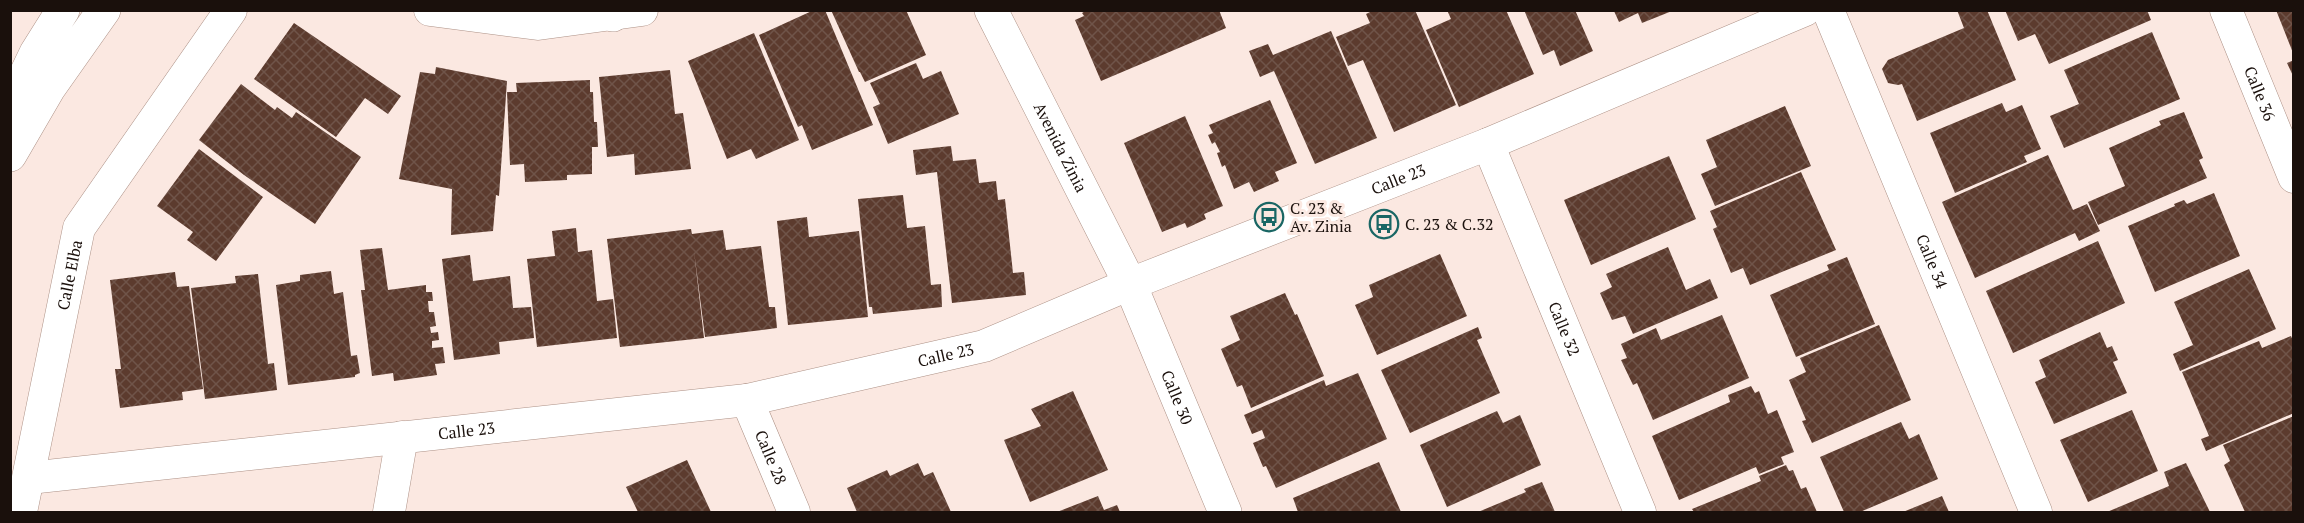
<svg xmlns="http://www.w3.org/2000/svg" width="2304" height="523" font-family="'PT Serif',serif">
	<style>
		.building { fill: url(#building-cross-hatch) }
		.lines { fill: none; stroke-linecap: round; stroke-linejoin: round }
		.minor-casing { stroke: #ad9186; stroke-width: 33 }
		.tertiary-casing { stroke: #ad9186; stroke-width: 34 }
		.motorway-casing { stroke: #ad9186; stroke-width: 34 }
		.minor { stroke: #fff; stroke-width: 32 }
		.tertiary { stroke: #fff; stroke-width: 33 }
		.motorway { stroke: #fff; stroke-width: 33 }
		.labels { text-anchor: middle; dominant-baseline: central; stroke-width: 6; stroke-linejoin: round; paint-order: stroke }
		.street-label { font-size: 16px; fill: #1a100c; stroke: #fbe8e1 }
		.poi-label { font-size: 16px; fill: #1a100c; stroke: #fbe8e1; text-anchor: start }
	</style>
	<defs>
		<pattern id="building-cross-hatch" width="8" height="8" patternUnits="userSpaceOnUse" patternTransform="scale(1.5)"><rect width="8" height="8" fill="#5c3b2e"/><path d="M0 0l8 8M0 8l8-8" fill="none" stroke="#6f5449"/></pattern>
	</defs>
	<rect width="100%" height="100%" fill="#fbe8e1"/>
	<path class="building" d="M814 10H825L873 125 812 150 802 125 798 127 759 35Z
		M831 10H906L926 55 865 82 860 72H859Z
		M1087 10H1219L1226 28 1101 81 1075 20 1084 16 1082 13Z
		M1374 10H1415L1456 105 1394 132 1363 60 1348 66 1336 37 1370 23 1366 14Z
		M1447 10H1506L1534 74 1459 107 1426 30 1451 19Z
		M1524 10H1575L1593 51 1560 66 1554 50 1543 55Z
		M1957 10H1987L2016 80 1917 121 1902 84 1898 85 1888 83 1882 69 1888 60 1964 28Z
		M2005 10H2147L2151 20 2049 64 2035 34 2018 41Z
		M2276 10H2294V53H2293Z
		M1614 11H1672L1642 23 1638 13 1619 22Z
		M294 23 401 96 388 114 365 98 336 137 254 79Z
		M1331 31 1377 138 1315 164 1274 71 1260 77 1249 51 1268 44 1273 55Z
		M2152 32 2180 99 2064 148 2050 116 2079 104 2064 70Z
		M754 33 799 140 756 159 751 149 727 159 688 61Z
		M2294 60V78L2287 63Z
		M916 63 923 79 941 71 959 114 888 144 873 107 880 104 870 83Z
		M436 67 507 81 499 196 496 195 493 231 451 235 452 189 399 179 420 72 435 74Z
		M670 70 675 114 683 113 691 169 635 175 634 154 607 157 599 77Z
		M590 80V92H593L594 122H597L598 147H592V174L567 175V180L525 182 524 164 510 165 507 92H517L516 83Z
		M241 84 275 110 277 107 292 118 296 112 361 157 315 224 244 175 199 140Z
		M1270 100 1297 163 1275 172 1279 181 1254 192 1249 182 1234 189 1225 165 1222 167 1217 153 1220 152 1215 142 1212 144 1208 135 1213 133 1209 125Z
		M2002 103 2006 112 2022 105 2041 149 2024 156 2027 162 1955 193 1930 133Z
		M1785 106 1811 166 1715 206 1701 174 1717 167 1706 140Z
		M2184 112 2203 158 2199 160 2207 178 2098 225 2088 202 2125 186 2109 148 2161 125 2159 121Z
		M1185 116 1223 206 1204 214 1206 219 1187 228 1185 223 1162 232 1124 143Z
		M951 146 953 161 976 159 979 183 996 181 998 200 1005 199 1013 273 1024 272 1026 295 952 303 937 172 916 175 913 150Z
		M199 149 263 197 216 261 187 240 193 232 157 206Z
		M2048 155 2073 210 2087 204 2100 231 2079 241 2075 233 1975 278 1942 202Z
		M1669 156 1696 219 1591 265 1564 200Z
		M1801 172 1836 250 1750 285 1743 268 1731 273 1713 229 1717 227 1710 211Z
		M2214 193 2240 256 2155 292 2128 226 2175 206 2174 204 2184 200 2187 204Z
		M903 195 907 228 925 226 931 285 941 284 942 307 873 314 872 307H869L858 199Z
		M807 217 809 237 859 231 868 317 788 325 777 221Z
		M576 228 578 252 592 250 597 301 613 299 617 338 537 347 527 259 555 256 552 231Z
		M691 229 692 234 723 230 726 250 761 246 769 307H775L777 328 705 337 694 251 704 338 620 347 607 239Z
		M2098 241 2125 303 2013 353 1986 291Z
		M1668 247 1686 290 1710 279 1718 298 1633 334 1625 316 1612 320 1600 293 1612 287 1606 274Z
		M382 248 388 290 426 285V292H432L433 301H428L429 312H434L436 326 430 327 431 333 438 332 439 340 432 341V348L443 347 445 363 435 364 437 375 394 381 393 373 372 376 361 290H365L360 250Z
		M1440 254 1467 316 1377 355 1355 305 1373 297 1369 285Z
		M470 255 473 281 510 276 513 308 531 307 534 338 499 342 500 354 454 360 442 259Z
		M1847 257 1875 324 1796 357 1770 295 1829 270 1827 265Z
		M2249 269 2276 329 2180 371 2173 354 2193 345 2174 302Z
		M331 271 334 294 343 292 351 356 357 355 360 373 355 375V377L288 385 276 285 300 281V275Z
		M175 272 177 287 189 286 203 389 182 392 183 400 120 408 115 369H121L110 280Z
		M258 274 268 364 274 363 277 390 205 399 191 288 236 283 235 276Z
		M1285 293 1295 315 1297 314 1324 376 1251 408 1242 385 1237 387 1221 349 1240 340 1230 316Z
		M1722 315 1749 378 1653 420 1637 383 1633 385 1621 360 1627 358 1621 344 1656 328 1661 340Z
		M1879 325 1911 400 1812 443 1802 421 1806 420 1789 380 1806 372 1800 358Z
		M1478 327 1482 338 1477 340 1500 393 1410 433 1381 370Z
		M2100 332 2107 348 2112 346 2118 360 2113 362 2127 393 2054 424 2035 382 2046 377 2039 360Z
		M2291 336 2294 343V413L2206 451 2201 439 2209 436 2182 372 2259 341 2262 348Z
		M1358 373 1387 439 1276 488 1266 466 1263 467 1253 443 1265 438 1262 430 1252 434 1244 415 1324 380 1326 386Z
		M1751 386 1755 393 1759 391 1768 414 1777 410 1794 452 1781 457 1784 464 1759 474 1756 467 1679 500 1652 436 1730 402 1728 395Z
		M1073 391 1108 470 1030 502 1004 440 1041 426 1031 409Z
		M2132 410 2158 471 2088 502 2060 440Z
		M1497 411 1503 423 1520 415 1541 465 1447 507 1420 445Z
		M2294 416V512H2245L2224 465 2230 461 2223 445Z
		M1901 422 1909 439 1919 434 1938 479 1860 512H1844L1820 457Z
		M687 460 711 512H638L626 487Z
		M1379 462 1401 512H1298L1293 498Z
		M918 463 924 476 933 472 951 512H857L847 488 887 470 890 476Z
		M2186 463 2210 512H2107L2169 486 2164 472Z
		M1786 465 1789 471 1793 470 1801 489 1806 487 1817 512H1694L1692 509 1761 481 1759 476Z
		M1542 482 1555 512H1478L1526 492 1524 489Z
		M1098 496 1104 510 1117 505 1120 512H1057Z
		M1942 496 1949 512H1903Z"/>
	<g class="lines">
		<g class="minor-casing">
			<g id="minor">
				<path d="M430 10 538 24 642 10"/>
				<path id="s1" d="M1828 10 2036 512"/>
				<path id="s2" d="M2226 10 2294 177"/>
				<path id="s3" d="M1488 144 1640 512"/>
				<path id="s4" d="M747 400 794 512"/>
				<path id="s5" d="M29 478 747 400 984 346 1130 284 1488 144 1805 10"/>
				<path id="s6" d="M21 512 79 228 231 10"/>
				<path d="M389 512 402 437"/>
			</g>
		</g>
		<g class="tertiary-casing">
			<g id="tertiary">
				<path id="s7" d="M991 10 1130 284 1225 512"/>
			</g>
		</g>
		<g class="motorway-casing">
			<path id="motorway" d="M603 10 613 15
				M10 107 36 53 63 10
				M10 155 49 88 104 10"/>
		</g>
		<use href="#minor" class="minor"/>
		<use href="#tertiary" class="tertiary"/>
		<use href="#motorway" class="motorway"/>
	</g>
	<defs>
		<g id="bus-ring" transform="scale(1.5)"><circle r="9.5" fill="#fbe8e1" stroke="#196664" stroke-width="1.5"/><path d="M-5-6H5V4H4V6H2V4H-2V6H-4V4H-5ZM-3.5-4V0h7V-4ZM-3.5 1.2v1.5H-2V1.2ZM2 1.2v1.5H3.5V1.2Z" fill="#196664"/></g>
	</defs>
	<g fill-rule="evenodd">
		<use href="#bus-ring" x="1269" y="217"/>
		<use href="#bus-ring" x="1384" y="224"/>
	</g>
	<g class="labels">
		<g class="street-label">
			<text stroke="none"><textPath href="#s2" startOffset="90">Calle 36</textPath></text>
			<text stroke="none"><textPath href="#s7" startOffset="154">Avenida Zinia</textPath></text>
			<text stroke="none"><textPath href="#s5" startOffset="1412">Calle 23</textPath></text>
			<text stroke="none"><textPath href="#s1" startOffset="272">Calle 34</textPath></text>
			<text stroke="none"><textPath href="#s6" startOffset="242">Calle Elba</textPath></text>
			<text stroke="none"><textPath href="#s3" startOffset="200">Calle 32</textPath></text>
			<text stroke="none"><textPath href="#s5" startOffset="926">Calle 23</textPath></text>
			<text stroke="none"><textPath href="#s7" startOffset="430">Calle 30</textPath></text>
			<text stroke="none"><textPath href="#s5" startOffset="440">Calle 23</textPath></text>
			<text stroke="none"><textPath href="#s4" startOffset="62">Calle 28</textPath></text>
		</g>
		<g class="poi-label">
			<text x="1290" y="208">C. 23 &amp;<tspan x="1290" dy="18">Av. Zinia</tspan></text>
			<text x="1405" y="224">C. 23 &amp; C.32</text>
		</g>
	</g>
	<rect width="2304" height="523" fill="none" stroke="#1a100c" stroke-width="24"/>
</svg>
